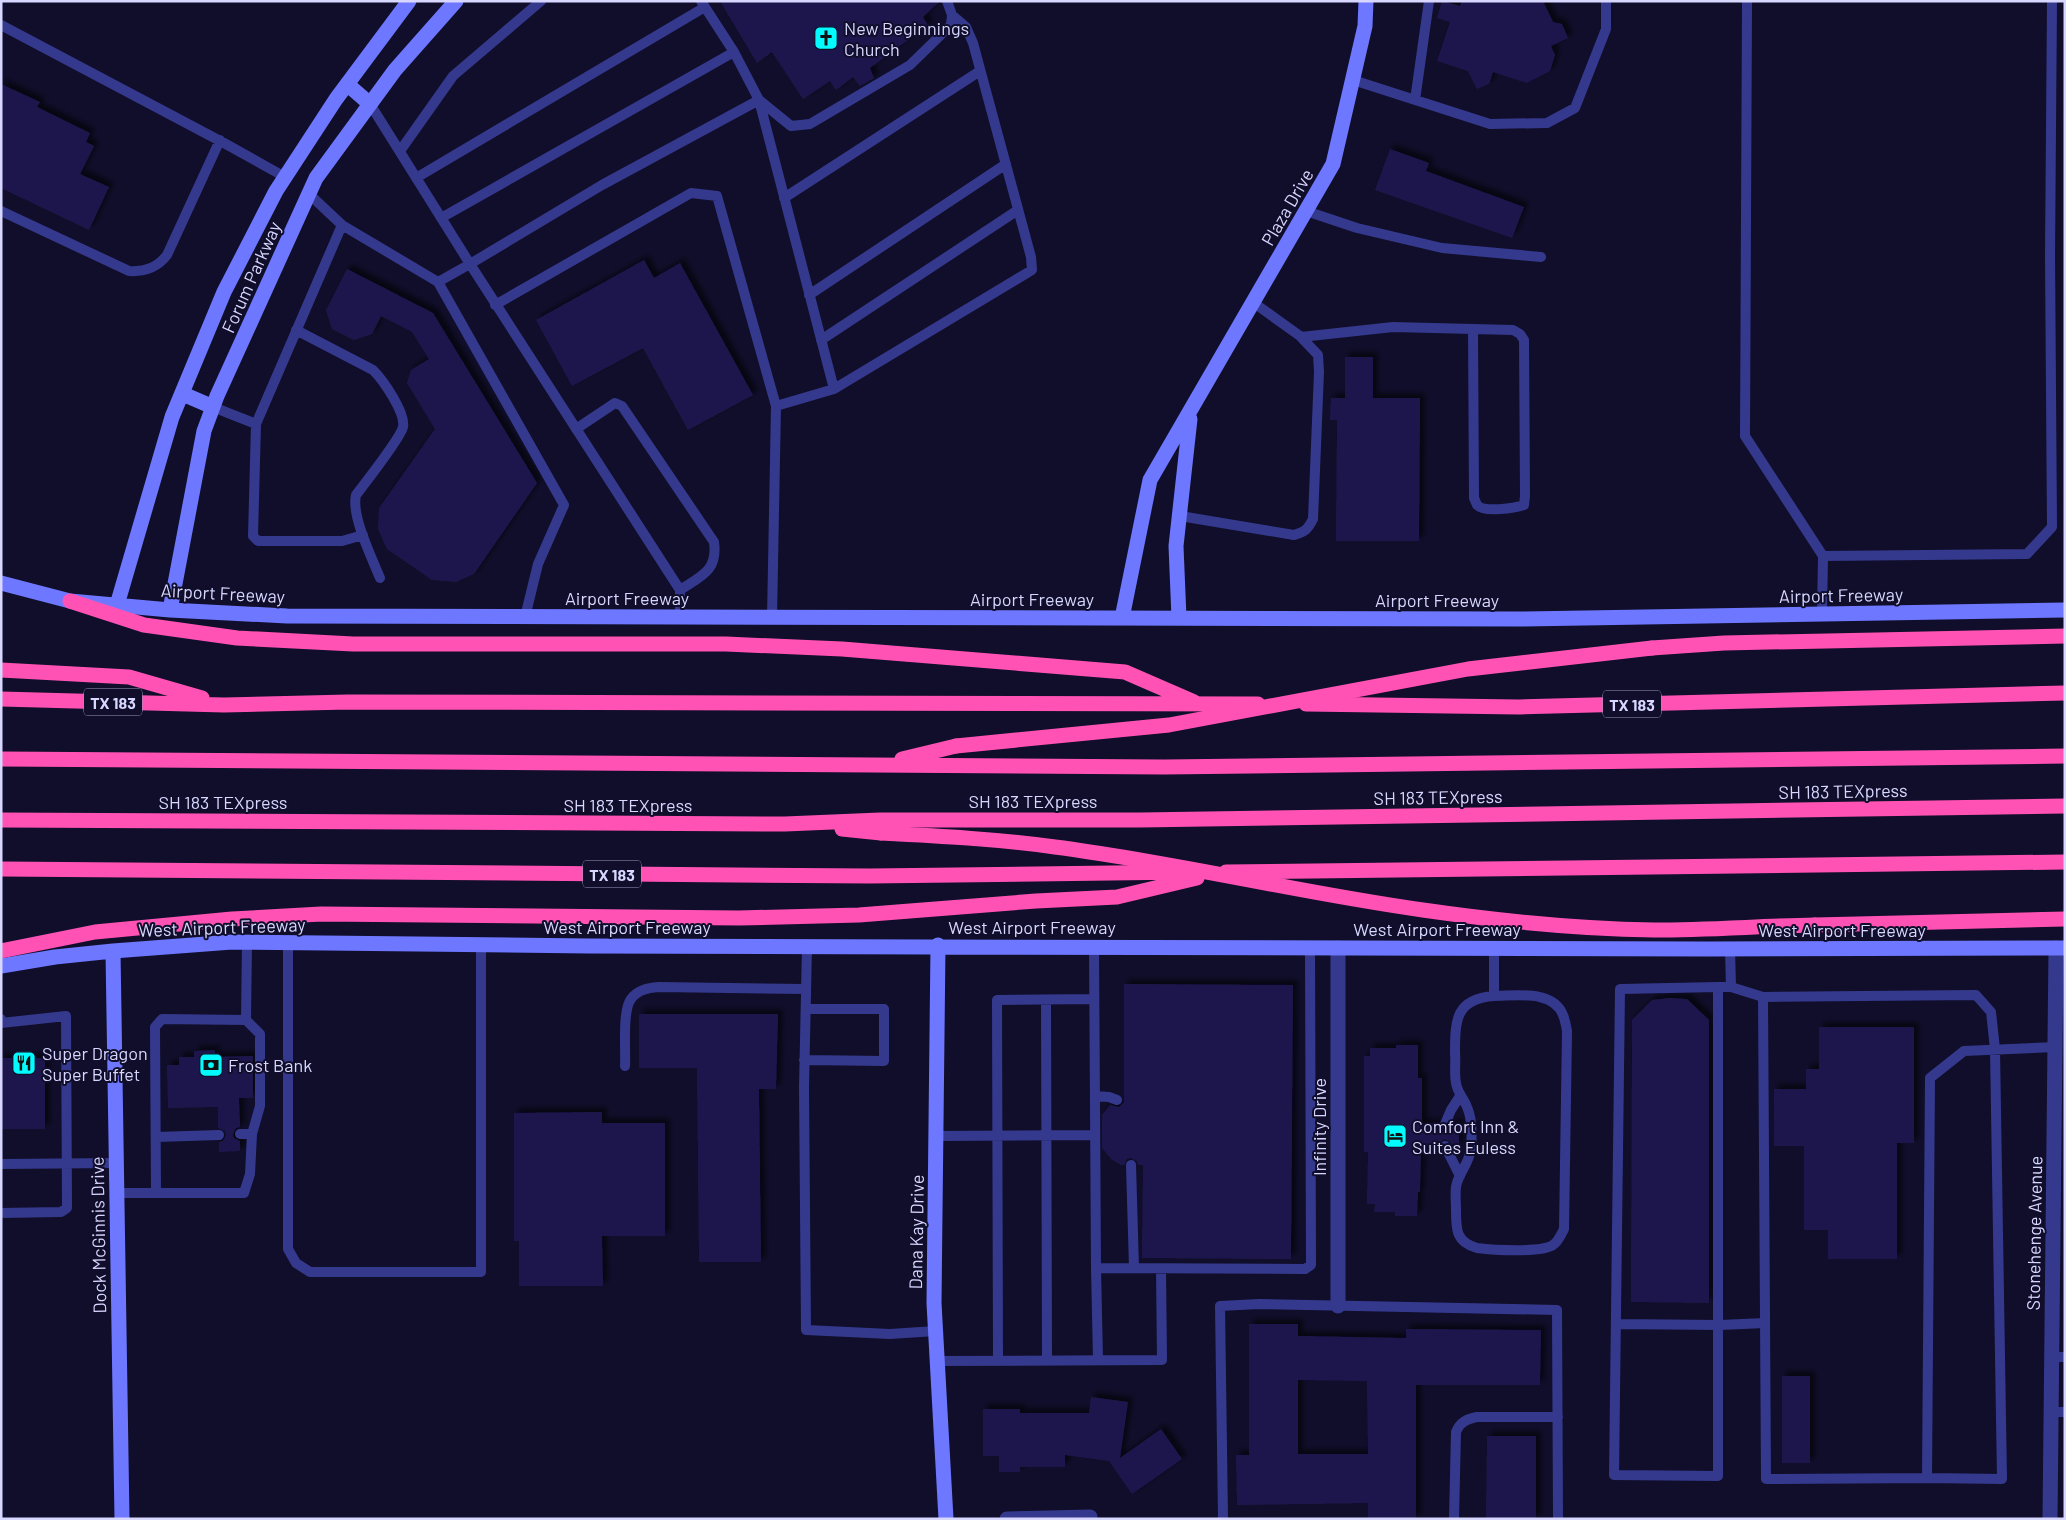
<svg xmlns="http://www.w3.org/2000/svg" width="2066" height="1520" font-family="Barlow,sans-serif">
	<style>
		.building { fill: #1e184d; fill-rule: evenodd; filter: url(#shadow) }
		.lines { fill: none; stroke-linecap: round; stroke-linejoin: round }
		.lane { stroke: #35398d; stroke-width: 10 }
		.street { stroke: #35398d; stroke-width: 15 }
		.secondary { stroke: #6e77ff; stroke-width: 15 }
		.highway { stroke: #ff52b4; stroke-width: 15 }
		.highway-bridge { stroke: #ff52b4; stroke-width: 15 }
		.labels { text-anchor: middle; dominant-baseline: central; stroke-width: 4; stroke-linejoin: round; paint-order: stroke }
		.shield { fill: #100e2a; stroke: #9c9bbf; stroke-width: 1 }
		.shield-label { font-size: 16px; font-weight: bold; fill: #d8d7ff }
		.poi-label { font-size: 18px; fill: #d8d7ff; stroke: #100e2a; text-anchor: start }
		.street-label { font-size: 18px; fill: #d8d7ff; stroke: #100e2a }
	</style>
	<defs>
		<filter id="shadow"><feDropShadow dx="4.5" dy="-4.5" stdDeviation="2.5" flood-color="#0009"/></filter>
	</defs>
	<rect width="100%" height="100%" fill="#100e2a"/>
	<path class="building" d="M720 1H940L923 17 928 25 870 68 874 78 860 86 853 77 836 90 830 81 803 99 772 52 757 63Z
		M1442 1 1460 6 1462 1H1543L1553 22 1562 24 1568 38 1551 46 1555 55 1550 71 1527 83 1493 72 1489 84 1477 89 1468 71 1437 61 1450 22 1437 18Z
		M1 84 40 102 37 107 90 133 86 142 94 146 80 174 109 187 89 230 1 188Z
		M1390 149 1429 163 1426 171 1524 207 1512 238 1375 190Z
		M644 260 654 278 680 263 753 395 688 430 643 348 572 386 536 320Z
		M347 269 433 313 537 483 474 574 456 582 432 580 387 549 378 529 379 508 435 429 407 383 411 370 429 359 412 332 381 316 372 334 354 340 332 329 326 310Z
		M1345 357H1373V398H1420L1419 541H1336L1337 420H1330L1331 398H1345Z
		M1124 984 1293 985 1291 1259 1142 1258 1143 1165H1138L1137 1161 1131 1158 1127 1159 1124 1165H1121L1111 1159 1102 1148V1115L1110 1105 1119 1107 1124 1102Z
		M1669 998 1687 999 1709 1020V1303L1631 1302 1632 1020 1652 1000Z
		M639 1014H778L776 1089H759L761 1262H699L697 1068H639Z
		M1819 1027H1914V1143H1897V1259H1828V1230H1804V1146H1774V1089H1806V1069H1819Z
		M1396 1045H1418V1078H1422V1123L1438 1124 1440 1128 1445 1131 1449 1129 1452 1124H1459V1146H1453L1449 1141 1445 1139 1440 1142 1438 1146H1426L1425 1148H1421L1420 1192H1418L1417 1216H1395V1212H1374L1375 1204H1367L1368 1152H1364V1056H1370V1048H1396Z
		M215 1050V1057L253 1056V1098H239L240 1127 236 1128 233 1134 234 1138 240 1141V1151L219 1152V1142L223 1141 226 1135 225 1131 218 1128V1107L168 1108 167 1065H179V1057H194V1051Z
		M1 1058H45V1129H1Z
		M602 1112V1123H665V1236H602L603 1286H519V1241H514V1113Z
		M1249 1324H1298V1336L1406 1338V1329L1541 1330 1540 1385H1416V1519H1368V1503L1237 1505 1236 1455H1249ZM1298 1380 1367 1381 1368 1454H1298Z
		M1782 1376H1810V1463H1782Z
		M1091 1397 1128 1402 1120 1458 1161 1429 1182 1459 1132 1494 1109 1461 1065 1455V1467H1020V1472H999V1456H983V1409H1020V1413H1089Z
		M1487 1436H1536V1519H1486Z"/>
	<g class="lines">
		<path class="lane" d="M701 1 734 52 759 100 834 389 776 406
			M1747 1 1745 436 1823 556
			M1 25 224 143 285 177
			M1353 80 1490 124 1547 123 1575 108 1606 29V1
			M759 100 791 126 810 124 910 65 951 25 952 15 947 1
			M1415 100 1429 1
			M400 151 453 76 541 1
			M416 178 705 7
			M309 194 342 225
			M784 198 980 71
			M1 211 129 271C145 272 157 268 167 255L220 140
			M1306 211 1357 228 1442 248 1541 257
			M441 218 734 52
			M438 282 564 505 538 564 525 617
			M809 295 1006 164
			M495 305 691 193 717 196 776 406 772 618
			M296 330 373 370C383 380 406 413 403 427 400 439 365 483 356 495 351 516 372 558 380 578
			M1301 337 1393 327 1513 330 1520 334 1524 340 1525 496 1524 505C1515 508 1484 513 1477 505 1477 505 1474 498 1474 498L1473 329
			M821 340 1018 210
			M834 389 1032 270 1031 257 973 43 966 27 952 15
			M213 407 256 424 342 225 438 282 470 264 370 104
			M256 424 253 536 258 541H342L363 535
			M576 429 615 403 622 406 714 542C718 571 701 576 680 590
			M1180 516 1294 535C1305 532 1308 529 1313 519L1319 372 1318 355 1300 336 1254 303
			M1822 614 1823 556 2027 554 2052 527 2050 255 2052 1
			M680 617V590L470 264 602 185 759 100
			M288 942V1249L296 1263 310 1272H481V945
			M807 946 804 1087 806 1330 890 1334 936 1331
			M1094 946 1096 1268 1305 1269 1311 1265 1310 947
			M1730 949 1731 987 1763 997 1976 995 1991 1012 1995 1049 2002 1479 1927 1478 1930 1078 1964 1051 2055 1047
			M1718 987V1476L1614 1475 1620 989 1718 987H1731
			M1494 996C1515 996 1553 989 1563 1015 1565 1020 1566 1025 1567 1031L1564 1229C1561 1235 1558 1242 1553 1245 1541 1253 1492 1250 1477 1248 1456 1242 1456 1230 1456 1210 1456 1202 1455 1194 1456 1187 1458 1173 1470 1163 1471 1148 1472 1136 1472 1118 1467 1107 1464 1099 1457 1092 1456 1083 1454 1073 1456 1062 1455 1053 1455 1019 1456 999 1494 996V948
			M1763 997 1766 1479 1927 1478
			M1046 1000 1047 1360
			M1 1019V1023L66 1016 67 1208 61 1212 1 1213
			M804 1060 884 1061V1009H806
			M625 1066C626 1050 622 1011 631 999 638 989 649 988 659 987L806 989
			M1095 1096 1109 1097 1117 1100
			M1445 1124 1451 1110 1460 1096
			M240 1134H252
			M936 1136 1095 1135
			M156 1137 219 1135
			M1445 1146 1460 1176
			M1 1164 116 1163
			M1131 1165 1134 1268
			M117 1193H244L250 1174 252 1134 260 1106V1034L246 1020
			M156 1193 155 1027 162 1019 246 1020 247 942
			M1096 1268 1098 1360
			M1616 1324 1720 1325 1765 1323
			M2052 1357H2065
			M937 1361 1162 1360 1161 1269
			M998 1361 997 1000 1094 999
			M2051 1412H2065
			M1223 1519 1220 1306 1259 1304 1557 1310 1558 1519
			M1454 1519 1456 1432C1460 1422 1467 1419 1477 1417H1558"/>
		<path class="street" d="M1338 1306V948
			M1007 1519 1090 1517V1519
			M2050 1519 2056 948"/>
		<path class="secondary" d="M347 84 370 104
			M183 394 213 407
			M1 583 70 601 170 610 287 616 1521 619 2065 610
			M117 605 172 417 224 292 276 191 336 99 409 1
			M170 610 204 431 217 396 316 178 395 70 456 1
			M1122 618 1150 480 1333 164 1365 26 1366 1
			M1179 618 1176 546 1190 419
			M938 945 934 1303 946 1519
			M113 951 122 1519
			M1 966 55 957 113 951 232 942 589 946 1707 949 2065 948"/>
		<path class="highway" d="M70 601 144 625 237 638 353 644H726L842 649 1125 672 1194 702
			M1652 648 1724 643 2065 636
			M1 670 129 677 202 698
			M1 699 224 705 348 702 1258 704
			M1306 704 1519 707 2065 693
			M1 759 1164 767 2065 756
			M902 759 956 746
			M1 820 785 824 880 820H1140L2065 806
			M842 829 881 833
			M1 869 870 876 1188 872
			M1226 872 2065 862
			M1815 925 2065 919
			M1 951 95 932 232 919 321 914 739 918 859 915 1036 901 1117 897 1197 878"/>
		<path class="highway-bridge" d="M956 746 1169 725 1468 669 1652 648
			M881 833C939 836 997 839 1055 847 1179 863 1300 893 1423 910 1499 921 1577 929 1654 930 1708 930 1761 926 1815 925"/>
	</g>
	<defs>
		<g id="church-square" transform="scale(1.25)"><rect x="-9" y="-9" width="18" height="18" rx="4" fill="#03fbff" stroke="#100e2a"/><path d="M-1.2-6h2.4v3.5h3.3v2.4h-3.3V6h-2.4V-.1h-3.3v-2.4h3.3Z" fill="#111"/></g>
		<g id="restaurant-square" transform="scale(1.25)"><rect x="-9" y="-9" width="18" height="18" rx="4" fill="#03fbff" stroke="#100e2a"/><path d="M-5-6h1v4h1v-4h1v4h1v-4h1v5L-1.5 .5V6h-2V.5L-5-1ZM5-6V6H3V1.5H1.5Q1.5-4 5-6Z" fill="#111"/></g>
		<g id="bank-square" transform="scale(1.25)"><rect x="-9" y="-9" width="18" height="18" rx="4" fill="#03fbff" stroke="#100e2a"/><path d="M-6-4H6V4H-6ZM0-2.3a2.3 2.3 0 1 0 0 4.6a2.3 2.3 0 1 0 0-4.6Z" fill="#111"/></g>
		<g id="hotel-square" transform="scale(1.25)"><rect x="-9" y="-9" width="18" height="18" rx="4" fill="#03fbff" stroke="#100e2a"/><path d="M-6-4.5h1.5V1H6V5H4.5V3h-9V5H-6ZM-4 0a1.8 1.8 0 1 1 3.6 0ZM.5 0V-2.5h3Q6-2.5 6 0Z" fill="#111"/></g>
	</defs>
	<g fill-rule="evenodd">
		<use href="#church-square" x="826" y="38"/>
		<use href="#restaurant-square" x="24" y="1063"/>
		<use href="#bank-square" x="211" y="1065"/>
		<use href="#hotel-square" x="1395" y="1136"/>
	</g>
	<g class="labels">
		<g class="shield">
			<rect x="84" y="688.5" width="58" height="27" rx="4"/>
			<rect x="1603" y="690.5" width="58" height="27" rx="4"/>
			<rect x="583" y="860.5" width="58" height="27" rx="4"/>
		</g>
		<g class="shield-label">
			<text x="113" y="702">TX 183</text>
			<text x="1632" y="704">TX 183</text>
			<text x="612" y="874">TX 183</text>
		</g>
		<g class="poi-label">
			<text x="844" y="28">New Beginnings<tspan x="844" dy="21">Church</tspan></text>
			<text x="42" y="1053">Super Dragon<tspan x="42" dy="21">Super Buffet</tspan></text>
			<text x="228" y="1065">Frost Bank</text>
			<text x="1412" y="1126">Comfort Inn &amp;<tspan x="1412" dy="21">Suites Euless</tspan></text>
		</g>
		<g class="street-label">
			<text transform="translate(1287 207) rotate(-60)">Plaza Drive</text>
			<text transform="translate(251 277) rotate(-66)">Forum Parkway</text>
			<text transform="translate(223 593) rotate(3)">Airport Freeway</text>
			<text transform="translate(1841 595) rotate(-1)">Airport Freeway</text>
			<text x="627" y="598">Airport Freeway</text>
			<text x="1032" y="599">Airport Freeway</text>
			<text x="1437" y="600">Airport Freeway</text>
			<text transform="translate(1843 791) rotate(-1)">SH 183 TEXpress</text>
			<text transform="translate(1438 797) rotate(-1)">SH 183 TEXpress</text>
			<text x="1033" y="801">SH 183 TEXpress</text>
			<text x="223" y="802">SH 183 TEXpress</text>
			<text x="628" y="805">SH 183 TEXpress</text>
			<text transform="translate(222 927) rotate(-2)">West Airport Freeway</text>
			<text x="627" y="927">West Airport Freeway</text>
			<text x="1032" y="927">West Airport Freeway</text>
			<text x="1437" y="929">West Airport Freeway</text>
			<text x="1842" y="930">West Airport Freeway</text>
			<text transform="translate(1319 1127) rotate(-90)">Infinity Drive</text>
			<text transform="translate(916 1232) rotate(-89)">Dana Kay Drive</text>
			<text transform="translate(2034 1233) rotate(-89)">Stonehenge Avenue</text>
			<text transform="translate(98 1235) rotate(-91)">Dock McGinnis Drive</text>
		</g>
	</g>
	<rect width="2066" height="1520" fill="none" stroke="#d8d7ff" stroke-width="5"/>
</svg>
